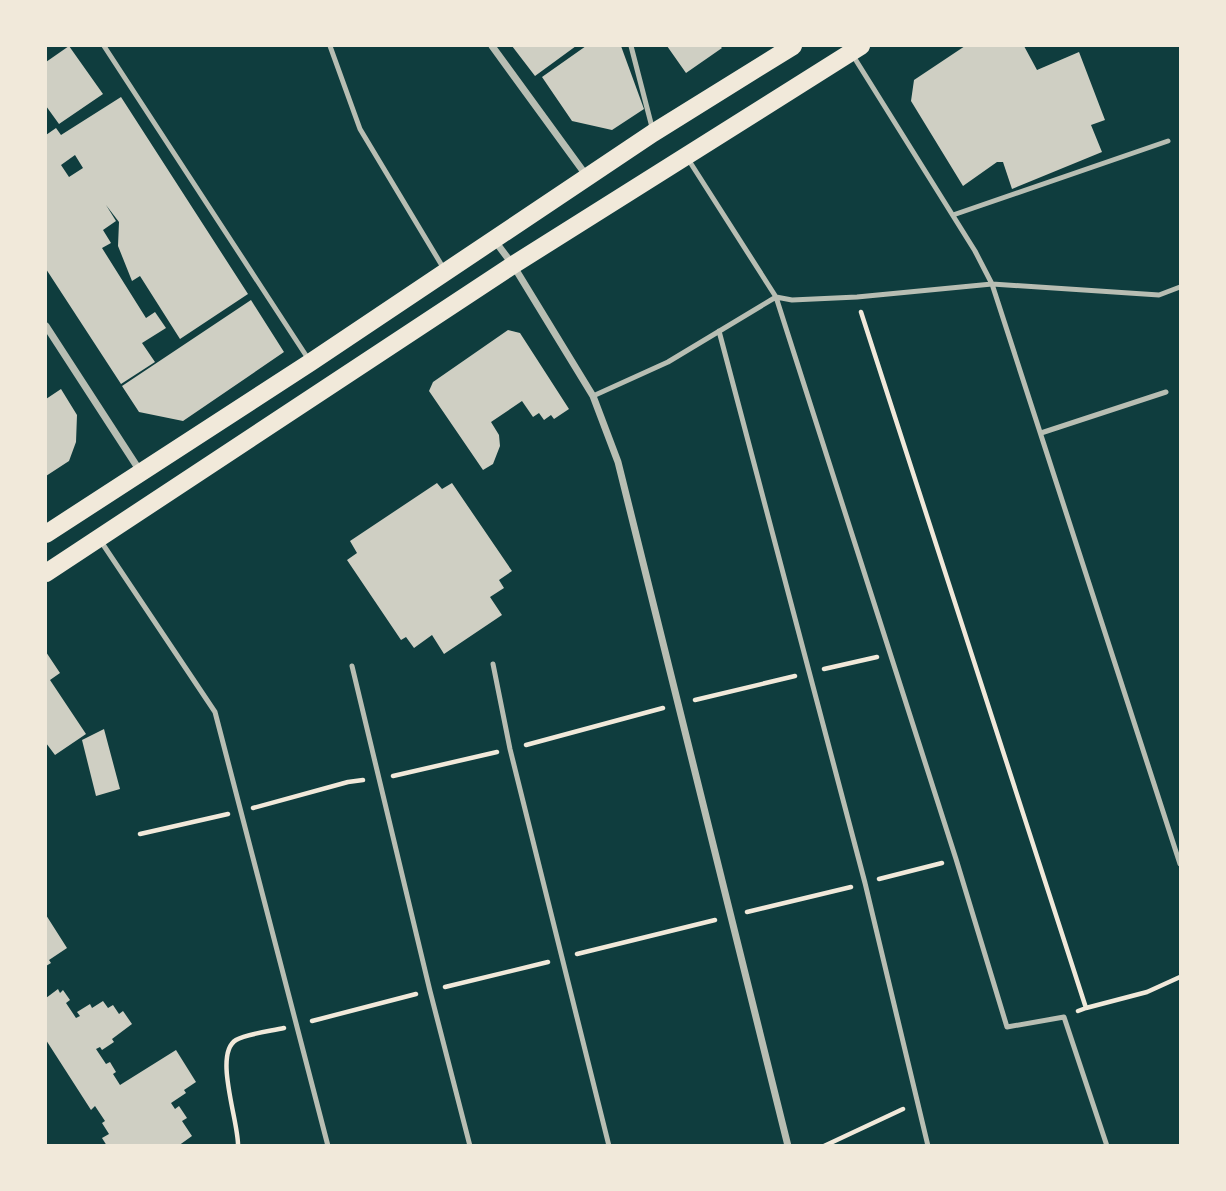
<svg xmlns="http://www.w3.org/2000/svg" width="1226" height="1191" font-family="Inter,sans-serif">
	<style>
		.building { fill: #cfcfc3; fill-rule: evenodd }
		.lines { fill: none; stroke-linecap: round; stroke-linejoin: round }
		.path { stroke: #f1e9da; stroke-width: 4.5 }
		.service { stroke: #b8beb3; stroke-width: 5 }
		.minor { stroke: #b8beb3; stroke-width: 7 }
		.primary { stroke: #f1e9da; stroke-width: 18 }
	</style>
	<rect width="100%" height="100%" fill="#0f3d3e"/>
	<path class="building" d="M69 46 103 94 59 124 46 106V62Z
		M512 46H576L535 76Z
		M586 46H621L644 109 612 130 572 121 542 77Z
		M667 46H720L722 48 686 73Z
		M965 46H1024L1037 70 1079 52 1105 120 1091 125 1102 152 1012 189 1003 162H997L963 186 911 101 914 80Z
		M121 97 248 294 180 339 140 276 132 281 118 246 119 222 106 205 116 221 103 230 111 243 102 248 146 318 155 312 166 328 142 343 155 362 121 384 46 269V135L56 128 61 135ZM75 155 83 168 69 177 61 165Z
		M251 300 284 352 183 421 139 412 122 386Z
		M508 330 520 333 569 409 554 419 551 415 544 420 539 413 533 417 522 401 491 422 499 435 500 446 493 464 483 470 429 391 433 382Z
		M61 389 77 415 76 442 69 461 46 476V399Z
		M437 483 442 489 452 483 512 571 499 580 504 588 490 597 502 615 444 654 432 635 414 648 406 637 401 640 347 560 357 553 350 541Z
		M46 652 60 673 50 680 86 734 55 755 46 743Z
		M104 729 120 789 96 796 82 740Z
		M46 915 67 948 49 960 51 963 46 966Z
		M58 989 60 993 63 990 70 1000 66 1003 76 1018 80 1016 77 1012 90 1004 92 1008 103 1001 108 1008 113 1005 119 1014 123 1011 132 1024 112 1039 114 1042 102 1050 100 1047 96 1049 106 1064 110 1062 116 1072 113 1074 120 1085 176 1050 196 1082 184 1090 186 1093 171 1103 175 1109 179 1106 187 1118 182 1121 192 1136 178 1146H107L102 1138 109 1134 102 1123 105 1121 95 1106 91 1110 46 1040V998Z"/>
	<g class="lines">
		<path class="path" d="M861 312 1086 1008 1078 1011
			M824 669 877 657
			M695 700 795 676
			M526 745 663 708
			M393 776 497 752
			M253 808 348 782 363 780
			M140 834 228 814
			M879 879 942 863
			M747 912 851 887
			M577 954 715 920
			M445 987 548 962
			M1086 1008 1147 992 1180 977
			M312 1021 416 994
			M238 1146C239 1122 213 1054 236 1040 246 1034 271 1031 284 1028
			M824 1146 903 1109"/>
		<path class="service" d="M104 46 309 360
			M330 46 360 129 444 269
			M631 46 653 131
			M852 54 975 251 992 284 1180 864
			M688 159 776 297 956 859 1007 1027 1064 1017 1107 1146
			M953 215 1168 141
			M719 331 865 883 928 1146
			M593 396 668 362 776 297 792 300 857 297 992 284 1159 295 1180 287
			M1041 433 1166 392
			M100 540 215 712 328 1146
			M493 664 510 749 609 1146
			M352 666 430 991 470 1146"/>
		<path class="minor" d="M492 46 586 175
			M495 241 513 265 593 396 618 462 788 1146
			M46 326 140 471"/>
		<path class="primary" d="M46 534 311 362 653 133 793 46
			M46 573 513 265 861 46"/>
	</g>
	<rect width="1226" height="1191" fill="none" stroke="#f1e9da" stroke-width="94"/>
</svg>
